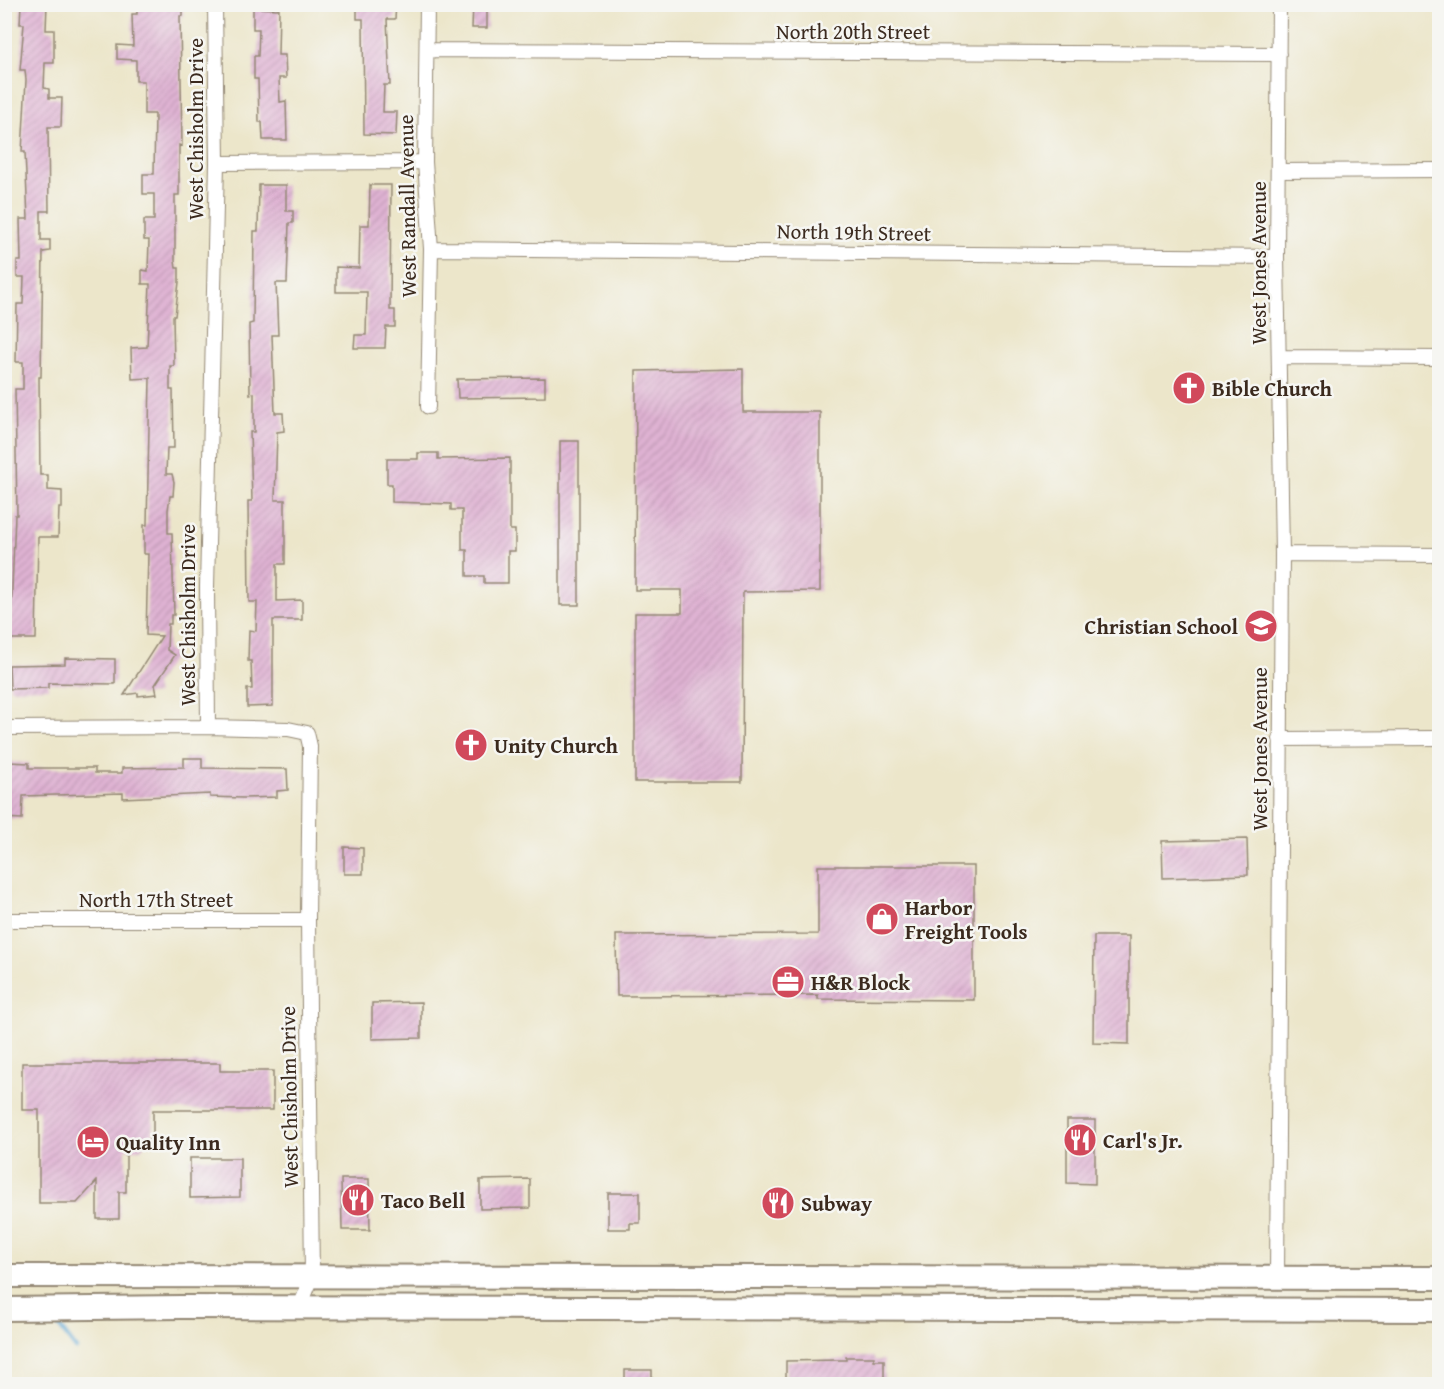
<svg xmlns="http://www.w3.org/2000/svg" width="1444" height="1389" font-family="'Gentium Book Plus',serif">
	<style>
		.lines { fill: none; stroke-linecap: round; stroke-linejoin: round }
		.stream { stroke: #5aa6d3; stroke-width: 4.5 }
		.building { fill: url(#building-hatch) }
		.minor-casing { stroke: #948874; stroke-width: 16 }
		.primary-casing { stroke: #948874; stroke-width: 26 }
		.minor { stroke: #fff; stroke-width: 14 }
		.primary { stroke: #fff; stroke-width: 22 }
		.labels { text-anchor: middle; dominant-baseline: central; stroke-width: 5; stroke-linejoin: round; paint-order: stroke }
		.street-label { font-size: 21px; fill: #3b2a1e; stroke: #f6f6f2 }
		.poi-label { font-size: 21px; font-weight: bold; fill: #3b2a1e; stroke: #f6f6f2; text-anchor: start }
	</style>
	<defs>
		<pattern id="building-hatch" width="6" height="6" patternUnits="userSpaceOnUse" patternTransform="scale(1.5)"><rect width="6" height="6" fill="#dfb2d3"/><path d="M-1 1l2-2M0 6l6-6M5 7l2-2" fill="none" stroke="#c099b5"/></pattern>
	</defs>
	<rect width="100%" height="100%" fill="#f6f6f2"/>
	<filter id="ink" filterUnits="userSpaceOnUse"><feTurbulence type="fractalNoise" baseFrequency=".0167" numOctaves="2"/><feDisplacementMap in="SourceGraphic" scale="12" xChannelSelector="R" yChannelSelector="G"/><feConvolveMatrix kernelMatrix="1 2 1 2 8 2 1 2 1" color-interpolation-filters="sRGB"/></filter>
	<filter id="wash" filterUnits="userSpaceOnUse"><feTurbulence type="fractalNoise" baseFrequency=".008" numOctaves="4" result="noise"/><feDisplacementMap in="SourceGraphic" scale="24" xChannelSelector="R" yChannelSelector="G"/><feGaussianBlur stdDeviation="1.35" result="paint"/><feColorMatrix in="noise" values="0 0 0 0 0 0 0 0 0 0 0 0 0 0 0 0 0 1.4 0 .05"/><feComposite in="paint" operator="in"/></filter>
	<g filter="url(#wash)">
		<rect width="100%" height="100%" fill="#ece6ca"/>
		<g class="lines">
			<path class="stream" d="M58 1325 76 1349"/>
		</g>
		<g id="blocks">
			<path class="building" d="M21 4H47L46 30H54V63H45L44 88 49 89V98H62L61 127H48L49 211H41V240H50V251L43 252 41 377H39L40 475H48V490L62 491V508H59L58 537H38L36 639H10L15 515H17L15 389H23V362H16L17 304H23L24 277H17V261H21L20 219H28L25 152H22L26 80 25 70H20L24 24H20Z
				M137 4H183V16H180L182 146 179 145V195H175V261L176 268H179V282L175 316H173L174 366H170V390H173L174 448H167L166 474H172L174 482 173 496H170L168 510V533H172L174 615H171V624H168L167 650 175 655 155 685 157 694 138 696V693L124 695 162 636 146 635 148 554H144V525H147L150 378 132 379 131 348 147 347 150 284H142V270L148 271 149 240H144V220H154V194H143V174H154L155 114H144V81H136V60L117 59V45L133 46 132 14H137Z
				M357 4H396L395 19H387L390 85H384L383 112H397L396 135 364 134 363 19H357Z
				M473 4H487V28H472Z
				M253 8 279 9 278 55H285L286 78H279L280 102 286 101 287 140H263L262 122H259L258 79H254V56H258L259 29H253Z
				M259 185H286V211H293V223H289L287 283H276L278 335H272L275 413H283L284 431 277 432 275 500H285V564H277V601L302 600V620H273V706L247 707V689H252L251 661H248L249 630 256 631 257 602H249L248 501H252L250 432H254V393L250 394 249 324 253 323 254 231H258Z
				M370 185H391L390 310H395V327H386L385 348H354L355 335H366L367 292H336V267L359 268 360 225H369Z
				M743 369V412H820V591L743 592 742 782H635V613H682V590H635L636 371Z
				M545 378V397L458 398 457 379Z
				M560 441H579V605H560Z
				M418 453H438V459L510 458V530H515V551H508V583H484V576H467V550H462V510H451V504L392 502V484H387V459H418Z
				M65 658 115 659V684L48 683V688L10 689 9 665 65 664Z
				M184 758H202V768L287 769 288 790 277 791V797L243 798 210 797V794L123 798V793L23 796 22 819 4 818V775L9 776V762L29 763V768H95V773H122V768L184 767Z
				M1247 839 1248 875 1163 878 1162 841Z
				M344 847 363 848V874H344Z
				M818 866H974V1000L818 999V995L617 996 616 935 818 934Z
				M1094 936H1129V1044L1093 1043Z
				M421 1002V1038L372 1039V1003Z
				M22 1063H220V1071H273V1110H153V1135L141 1149H126V1192H119V1219H97V1181L77 1203H39V1110H22Z
				M1067 1120H1095V1184L1067 1183Z
				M190 1158H240V1197L190 1198Z
				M341 1179H369L370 1230H342Z
				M530 1179V1208L480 1209V1180Z
				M608 1193H640V1223H630V1229H608Z
				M846 1357H874V1360H884V1384H786V1361L839 1360H846Z
				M625 1370H652V1384H625Z"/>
		</g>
	</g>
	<g filter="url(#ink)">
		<use href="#blocks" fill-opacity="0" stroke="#948874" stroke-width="1.5"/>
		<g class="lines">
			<g class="minor-casing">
				<path id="minor" d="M427 4 425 162 431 249 428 407
					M427 50 1279 54
					M217 163 425 162
					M1278 171 1440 170
					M431 249 1277 257
					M1279 357 1440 358
					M1282 554 1440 555
					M208 727 207 587 217 163 215 4
					M4 728 208 727 288 729 307 733 310 746 308 920 312 1277 299 1309
					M1280 739 1440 738
					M4 920H308
					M1277 1278 1282 554 1277 257 1279 4"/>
			</g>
			<g class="primary-casing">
				<path id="primary" d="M4 1276 1440 1278
					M4 1309 181 1307 1440 1310"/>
			</g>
			<use href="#minor" class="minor"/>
			<use href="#primary" class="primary"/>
		</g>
	</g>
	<defs>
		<g id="church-disc" transform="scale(1.725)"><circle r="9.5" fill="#d1495b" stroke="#f6f6f2"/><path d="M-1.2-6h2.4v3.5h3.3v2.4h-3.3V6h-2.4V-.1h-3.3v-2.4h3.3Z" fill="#fff"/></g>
		<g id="school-disc" transform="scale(1.725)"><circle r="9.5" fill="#d1495b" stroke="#f6f6f2"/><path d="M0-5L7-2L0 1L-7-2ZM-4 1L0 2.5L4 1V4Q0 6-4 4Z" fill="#fff"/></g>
		<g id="shop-disc" transform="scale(1.725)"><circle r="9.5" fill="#d1495b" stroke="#f6f6f2"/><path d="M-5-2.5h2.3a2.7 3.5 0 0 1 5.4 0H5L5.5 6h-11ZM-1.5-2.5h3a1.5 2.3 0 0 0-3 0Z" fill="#fff"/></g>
		<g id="office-disc" transform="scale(1.725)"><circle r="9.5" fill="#d1495b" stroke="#f6f6f2"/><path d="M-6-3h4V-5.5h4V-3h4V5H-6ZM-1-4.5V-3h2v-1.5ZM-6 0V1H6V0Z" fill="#fff"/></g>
		<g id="restaurant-disc" transform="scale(1.725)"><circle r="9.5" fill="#d1495b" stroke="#f6f6f2"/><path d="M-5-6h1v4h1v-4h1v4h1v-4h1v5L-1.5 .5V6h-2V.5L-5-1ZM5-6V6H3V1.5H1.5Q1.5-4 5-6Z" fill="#fff"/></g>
		<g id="hotel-disc" transform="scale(1.725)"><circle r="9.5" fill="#d1495b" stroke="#f6f6f2"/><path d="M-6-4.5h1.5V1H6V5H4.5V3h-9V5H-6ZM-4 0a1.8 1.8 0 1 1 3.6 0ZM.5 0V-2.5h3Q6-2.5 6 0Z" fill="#fff"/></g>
	</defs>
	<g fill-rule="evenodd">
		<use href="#church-disc" x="1189" y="388"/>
		<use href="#school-disc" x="1261" y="626"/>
		<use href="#church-disc" x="471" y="745"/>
		<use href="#shop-disc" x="882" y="919"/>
		<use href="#office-disc" x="788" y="982"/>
		<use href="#restaurant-disc" x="1080" y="1140"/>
		<use href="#hotel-disc" x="93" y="1142"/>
		<use href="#restaurant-disc" x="358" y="1200"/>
		<use href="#restaurant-disc" x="778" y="1203"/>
	</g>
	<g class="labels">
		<g class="street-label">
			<text x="853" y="31">North 20th Street</text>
			<text transform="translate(195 129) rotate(-90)">West Chisholm Drive</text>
			<text transform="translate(407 206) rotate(-91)">West Randall Avenue</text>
			<text transform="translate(854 232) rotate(1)">North 19th Street</text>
			<text transform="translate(1258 263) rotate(-90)">West Jones Avenue</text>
			<text transform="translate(187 615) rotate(-90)">West Chisholm Drive</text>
			<text transform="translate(1259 749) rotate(-90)">West Jones Avenue</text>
			<text x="156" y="899">North 17th Street</text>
			<text transform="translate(289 1097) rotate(-91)">West Chisholm Drive</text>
		</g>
		<g class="poi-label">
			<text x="1212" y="388">Bible Church</text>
			<text x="1238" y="626" text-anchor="end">Christian School</text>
			<text x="494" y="745">Unity Church</text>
			<text x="905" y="907">Harbor<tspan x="905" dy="24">Freight Tools</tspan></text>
			<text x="811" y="982">H&amp;R Block</text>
			<text x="1103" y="1140">Carl's Jr.</text>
			<text x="116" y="1142">Quality Inn</text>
			<text x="381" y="1200">Taco Bell</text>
			<text x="801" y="1203">Subway</text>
		</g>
	</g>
	<rect width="1444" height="1389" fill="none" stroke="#f6f6f2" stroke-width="24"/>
</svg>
